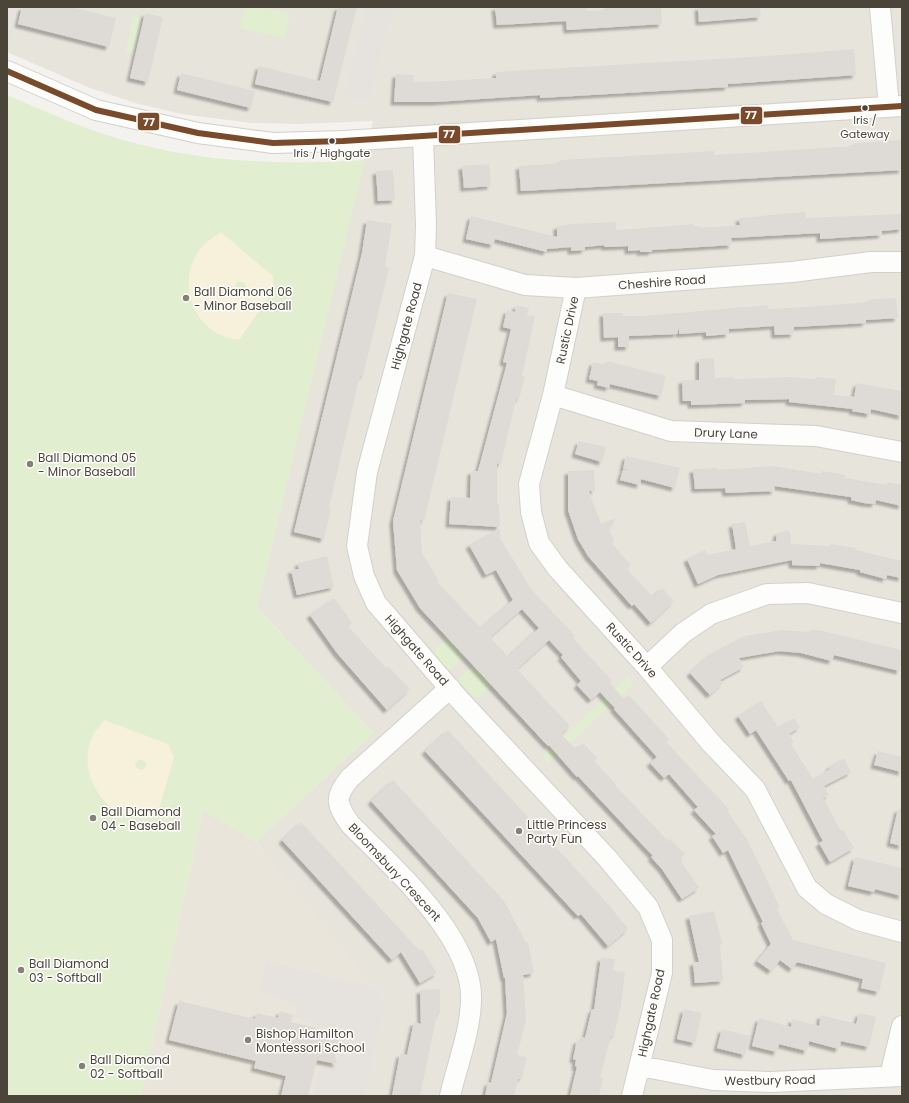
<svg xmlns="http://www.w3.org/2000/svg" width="909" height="1103" font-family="Poppins,sans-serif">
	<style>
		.residential { fill: #e7e4dc }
		.education { fill: #eae5da }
		.green { fill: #e1eecf }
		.sand { fill: #f7f0da; fill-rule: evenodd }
		.parking { fill: #e6e3df }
		.building { fill: #dedbd6; fill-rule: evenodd; filter: url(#shadow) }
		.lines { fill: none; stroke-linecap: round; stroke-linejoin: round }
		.minor-casing { stroke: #d2d0cb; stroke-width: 22 }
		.minor { stroke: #fdfdfc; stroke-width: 20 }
		.bus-1-casing { stroke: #fff; stroke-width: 9 }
		.bus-1 { stroke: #7a4b2a; stroke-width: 6 }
		.bus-dot { fill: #4b4439; stroke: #fff; stroke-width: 1.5 }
		.poi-dot { fill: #868178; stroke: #fff; stroke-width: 1.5 }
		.labels { text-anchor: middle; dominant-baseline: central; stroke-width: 3; stroke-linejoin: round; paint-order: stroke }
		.bus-label { font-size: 11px; fill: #4b4439; stroke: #fff }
		.street-label { font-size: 12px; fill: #4b4439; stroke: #fff }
		.poi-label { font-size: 12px; fill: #4b4439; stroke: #fff; text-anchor: start }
		.line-badge { stroke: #fff; stroke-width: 1.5 }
		.badge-label { font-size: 11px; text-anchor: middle; font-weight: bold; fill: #fff }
	</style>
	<defs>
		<filter id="shadow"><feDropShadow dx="-3.5" dy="3.5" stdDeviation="1" flood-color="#0004"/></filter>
	</defs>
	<rect width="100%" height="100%" fill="#f4f2ee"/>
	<path class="residential" d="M7 7H902V1096H358L265 853 256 842 373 733 257 607 373 121 299 124 252 123 181 114 135 103 90 88 7 52Z"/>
	<path class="education" d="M203 810 256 842 381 996 358 1096H141Z"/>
	<path class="green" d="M245 7H263L290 14 284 39 240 28Z
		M133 16 140 18 132 53 126 51Z
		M7 95C38 108 68 122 100 133 187 162 274 166 365 160L257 607 373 733 256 842 203 810 141 1096H7Z
		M448 637 464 654V658L449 671 433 655 435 653 433 651Z
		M472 666 475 669 477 668 492 684 477 699 457 680Z
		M628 677 634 684 548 763 542 757Z"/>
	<path class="sand" d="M221 232 273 276 274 290 239 340C233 339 226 338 221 335 192 322 180 285 195 257 201 245 211 239 221 232ZM238 281 245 283 246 288 244 291H239L235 285Z
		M104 720 168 744 174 757 157 817C145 818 133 818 121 813 93 800 79 763 93 735 96 730 101 725 104 720ZM138 760H143L146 763 145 768 142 770 136 768 135 764Z"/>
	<path class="parking" d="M7 7H17L9 41H7Z
		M367 7H393L369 102 344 95Z
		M266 962 378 988 385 1005 364 1096H313L320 1067 335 1068 343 1033 296 1018V1005L259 992Z"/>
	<path class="building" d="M22 7H71L116 18 109 47 18 24Z
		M338 7H357L333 102 255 84 259 66 320 81Z
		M495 7H587V11L607 10V7H661L662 24 567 30 566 21 497 25Z
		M698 7H760L761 17 699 22Z
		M145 13 163 17 148 82 130 78Z
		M854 49 856 75 728 84V87L540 98V95L435 102H394L396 74 414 75 413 82 447 81 496 78V72L768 56Z
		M181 73 255 91 251 108 177 90Z
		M902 140V170L521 191 519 166 561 163V160L714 151V155L855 146V143Z
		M489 164 491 186 464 188 462 166Z
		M393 170 395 200 378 201 376 171Z
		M805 212 806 218 902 214V229L882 231V235L820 239V233L731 238 732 245 652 250V252H640V250L628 251V246L605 247 604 245 585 247V250L571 251V247L547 249V252L495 239 493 245 466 239 471 216 557 237V226L572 224 616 222V230L694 224V226H700V228L740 225 739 218Z
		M367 220 392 224 385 267 389 268 363 376 360 375 329 507 331 508 324 539 294 532 362 253Z
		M448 293 477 299 424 521 420 520 422 553 439 581 437 582 481 628 513 600 496 570 486 575 469 545 500 528V538L531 589 575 636 573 638 612 681 610 683 624 699 629 695 669 739 666 742 729 809 727 810 747 840 766 878 780 908 777 909 793 940 886 963 879 992 861 988 863 979 833 971 797 962 792 969 780 960 771 971 757 961 771 944 761 923 763 922 728 850 723 853 712 836 716 834 694 810 698 807 669 774 664 778 650 763 657 757 614 709 615 708 600 692 591 700 577 685 581 681 561 657 563 655 549 640 517 669 570 726 561 734 576 749 583 743 597 758 594 761 616 784 615 785 668 841 670 839 685 854 681 857 683 860 681 861 699 888 682 899 662 869 651 857 653 856 578 776 577 777 549 745 548 746 420 608 397 570 393 521ZM522 609 539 628 508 657 490 637Z
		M896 298 898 318 866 320V323L794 327V334L775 335 774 326 729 329V334L706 336V332L679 334V327L677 334 629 336V347H618V337L604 338 603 313H623V316H644L768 305V309L806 307 871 302V299Z
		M516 305 529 308 527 315 535 316 522 376H525L522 388 519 399H516L501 464 497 463V504H499L500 527 449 524 451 497 470 498 471 471H478L507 363 503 362 511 329 503 327 507 310 515 312Z
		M714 358 715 378 734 377V379L791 377 816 379V377L836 379 834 395 854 397 857 383 902 391V416L871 409 870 414 852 411 853 409 789 402V399L745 400V403L691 405V401H683L682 380H699V359Z
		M607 361 666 376 661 396 610 384 609 388 597 385 598 381 589 379 593 362 606 365Z
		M579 441 606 447 602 462 575 454Z
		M626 456 680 468 675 488 641 479 640 485 620 480 623 470H629L623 469Z
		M773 466 822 474V471L846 475 845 478 887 485V482L902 485V506L876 500 875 504 864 503 851 500V497L774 486 775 491 726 493 725 488 695 489 693 469 717 468 718 470Z
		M594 470 595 491H589L601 524 616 518 609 530 614 540 612 544 631 565 627 569 653 597 662 588 674 601 651 623 634 604 632 606 588 556 578 539 568 510V471Z
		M745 522 750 546 776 541 777 533 789 530 791 536V544L830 546 831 544 856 548V550L902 561V578L887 575 886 579 860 572V570L820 563V566L792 565V560L718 575 698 584 687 559 705 550 708 555 736 549 732 524Z
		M327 556 334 587 297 595 291 570 299 569 298 563Z
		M334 598 352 623 348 626 386 668 388 666 410 689 387 710 337 653 310 615Z
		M782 630 809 632 810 630H818L902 650 900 671 834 655 832 661 801 653 780 651 739 658 744 667 720 680 723 683 710 695 690 673 712 653 745 636Z
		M761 701 778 727 794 718 800 727 789 734 794 742 791 744 813 779 830 769 829 767 844 758 851 772 824 786 829 795 823 798 841 831 843 830 854 848 830 862 819 843 823 841 791 780 789 781 756 730 750 734 738 716Z
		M448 730 609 905 628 929 608 946 581 914 578 916 425 751Z
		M878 751 902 757V772L874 765Z
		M393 780 504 901 526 942H528L534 973 523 975 526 1020 517 1055 527 1057 522 1078 518 1079 514 1096H485L488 1082 491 1083 507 1013 505 978H504L496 939 491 942 478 918 371 801Z
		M898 809H902V846L890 843Z
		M301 822 420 951 422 949 437 973 420 983 401 952 392 960 282 840Z
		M855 857 902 868V896L875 889 874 892 848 886Z
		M714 911 722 943 720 944 723 981 695 983 693 962H699L689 916Z
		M601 958 615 959 613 971 625 972 621 1005 614 1036H611L600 1077 603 1078 599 1096H570L577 1067 575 1066 576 1060 573 1059 577 1040 581 1041 582 1037 585 1038 592 1009 594 1010Z
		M440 989V1014H437L420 1096H392L400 1054 407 1055 414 1022 421 1024 420 990Z
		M179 1001 255 1019 257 1013 278 1018 280 1011 293 1015 291 1022 341 1034 335 1055 337 1064 317 1060 308 1096H281L286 1076 254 1068 256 1061 169 1040Z
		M684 1009 702 1013 695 1043 677 1039Z
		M859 1013 876 1017 869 1047 841 1041 839 1049 809 1041 807 1051 779 1044 777 1052 752 1046 759 1018 791 1027 792 1019 819 1026 821 1015 856 1024Z
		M722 1029 750 1036 745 1055 717 1048Z"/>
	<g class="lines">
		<g class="minor-casing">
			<path id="minor" d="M880 7 889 107
				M7 71 96 110 198 133 273 143 343 141 902 106
				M423 136 426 225 425 256 367 472 357 546 364 576 376 603 458 698 608 859 648 907 662 940V973L632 1096
				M425 256 525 285 576 288 792 272 871 262H902
				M576 288 553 395 529 484 531 512 539 543 558 569 647 667 711 743 755 789 807 888 826 904 858 920 902 932
				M553 395 671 431 816 436 902 452
				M647 667 683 633 711 614 767 594 808 593 902 613
				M450 688 350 778C334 797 336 804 350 824 392 867 474 937 471 1001 470 1033 457 1065 450 1096
				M640 1066 713 1080 771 1082 902 1076
				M890 1076 902 1026"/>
		</g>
		<use href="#minor" class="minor"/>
		<g class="bus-1-casing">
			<path id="bus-1" d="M7 71 96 110 198 133 273 143 343 141 902 106"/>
		</g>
		<use href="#bus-1" class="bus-1"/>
	</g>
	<g class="bus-dot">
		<circle cx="865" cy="108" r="3.5"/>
		<circle cx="332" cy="141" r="3.5"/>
	</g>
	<g class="poi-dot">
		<circle cx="186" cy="298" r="4"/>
		<circle cx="30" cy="464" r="4"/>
		<circle cx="93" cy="818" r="4"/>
		<circle cx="519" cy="831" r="4"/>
		<circle cx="21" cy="970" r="4"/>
		<circle cx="248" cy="1040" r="4"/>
		<circle cx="82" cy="1066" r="4"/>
	</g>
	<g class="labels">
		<g class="bus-label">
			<text x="865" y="120">Iris /<tspan x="865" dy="14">Gateway</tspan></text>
			<text x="332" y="153">Iris / Highgate</text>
		</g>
		<g class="street-label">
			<text transform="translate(662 282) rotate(-4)">Cheshire Road</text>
			<text transform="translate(406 326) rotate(-75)">Highgate Road</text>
			<text transform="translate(567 330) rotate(-78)">Rustic Drive</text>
			<text transform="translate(726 433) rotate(2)">Drury Lane</text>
			<text transform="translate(417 650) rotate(49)">Highgate Road</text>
			<text transform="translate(632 650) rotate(48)">Rustic Drive</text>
			<text transform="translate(395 872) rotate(47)">Bloomsbury Crescent</text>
			<text transform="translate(651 1013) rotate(-78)">Highgate Road</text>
			<text transform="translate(770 1080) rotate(-1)">Westbury Road</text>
		</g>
		<g class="poi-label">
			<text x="194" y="291">Ball Diamond 06<tspan x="194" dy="14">- Minor Baseball</tspan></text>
			<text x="38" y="457">Ball Diamond 05<tspan x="38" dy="14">- Minor Baseball</tspan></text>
			<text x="101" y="811">Ball Diamond<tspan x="101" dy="14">04 - Baseball</tspan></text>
			<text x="527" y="824">Little Princess<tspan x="527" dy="14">Party Fun</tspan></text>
			<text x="29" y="963">Ball Diamond<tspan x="29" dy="14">03 - Softball</tspan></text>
			<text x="256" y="1033">Bishop Hamilton<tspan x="256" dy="14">Montessori School</tspan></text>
			<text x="90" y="1059">Ball Diamond<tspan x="90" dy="14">02 - Softball</tspan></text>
		</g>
	</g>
	<g class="line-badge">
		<rect x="740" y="106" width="23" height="19" rx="4" fill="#7a4b2a"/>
		<rect x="137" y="112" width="23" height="19" rx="4" fill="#7a4b2a"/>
		<rect x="438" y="125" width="23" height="19" rx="4" fill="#7a4b2a"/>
	</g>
	<g class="badge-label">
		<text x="751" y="119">77</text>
		<text x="149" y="126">77</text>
		<text x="449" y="138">77</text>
	</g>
	<rect width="909" height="1103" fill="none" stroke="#4b4439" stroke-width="16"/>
</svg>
